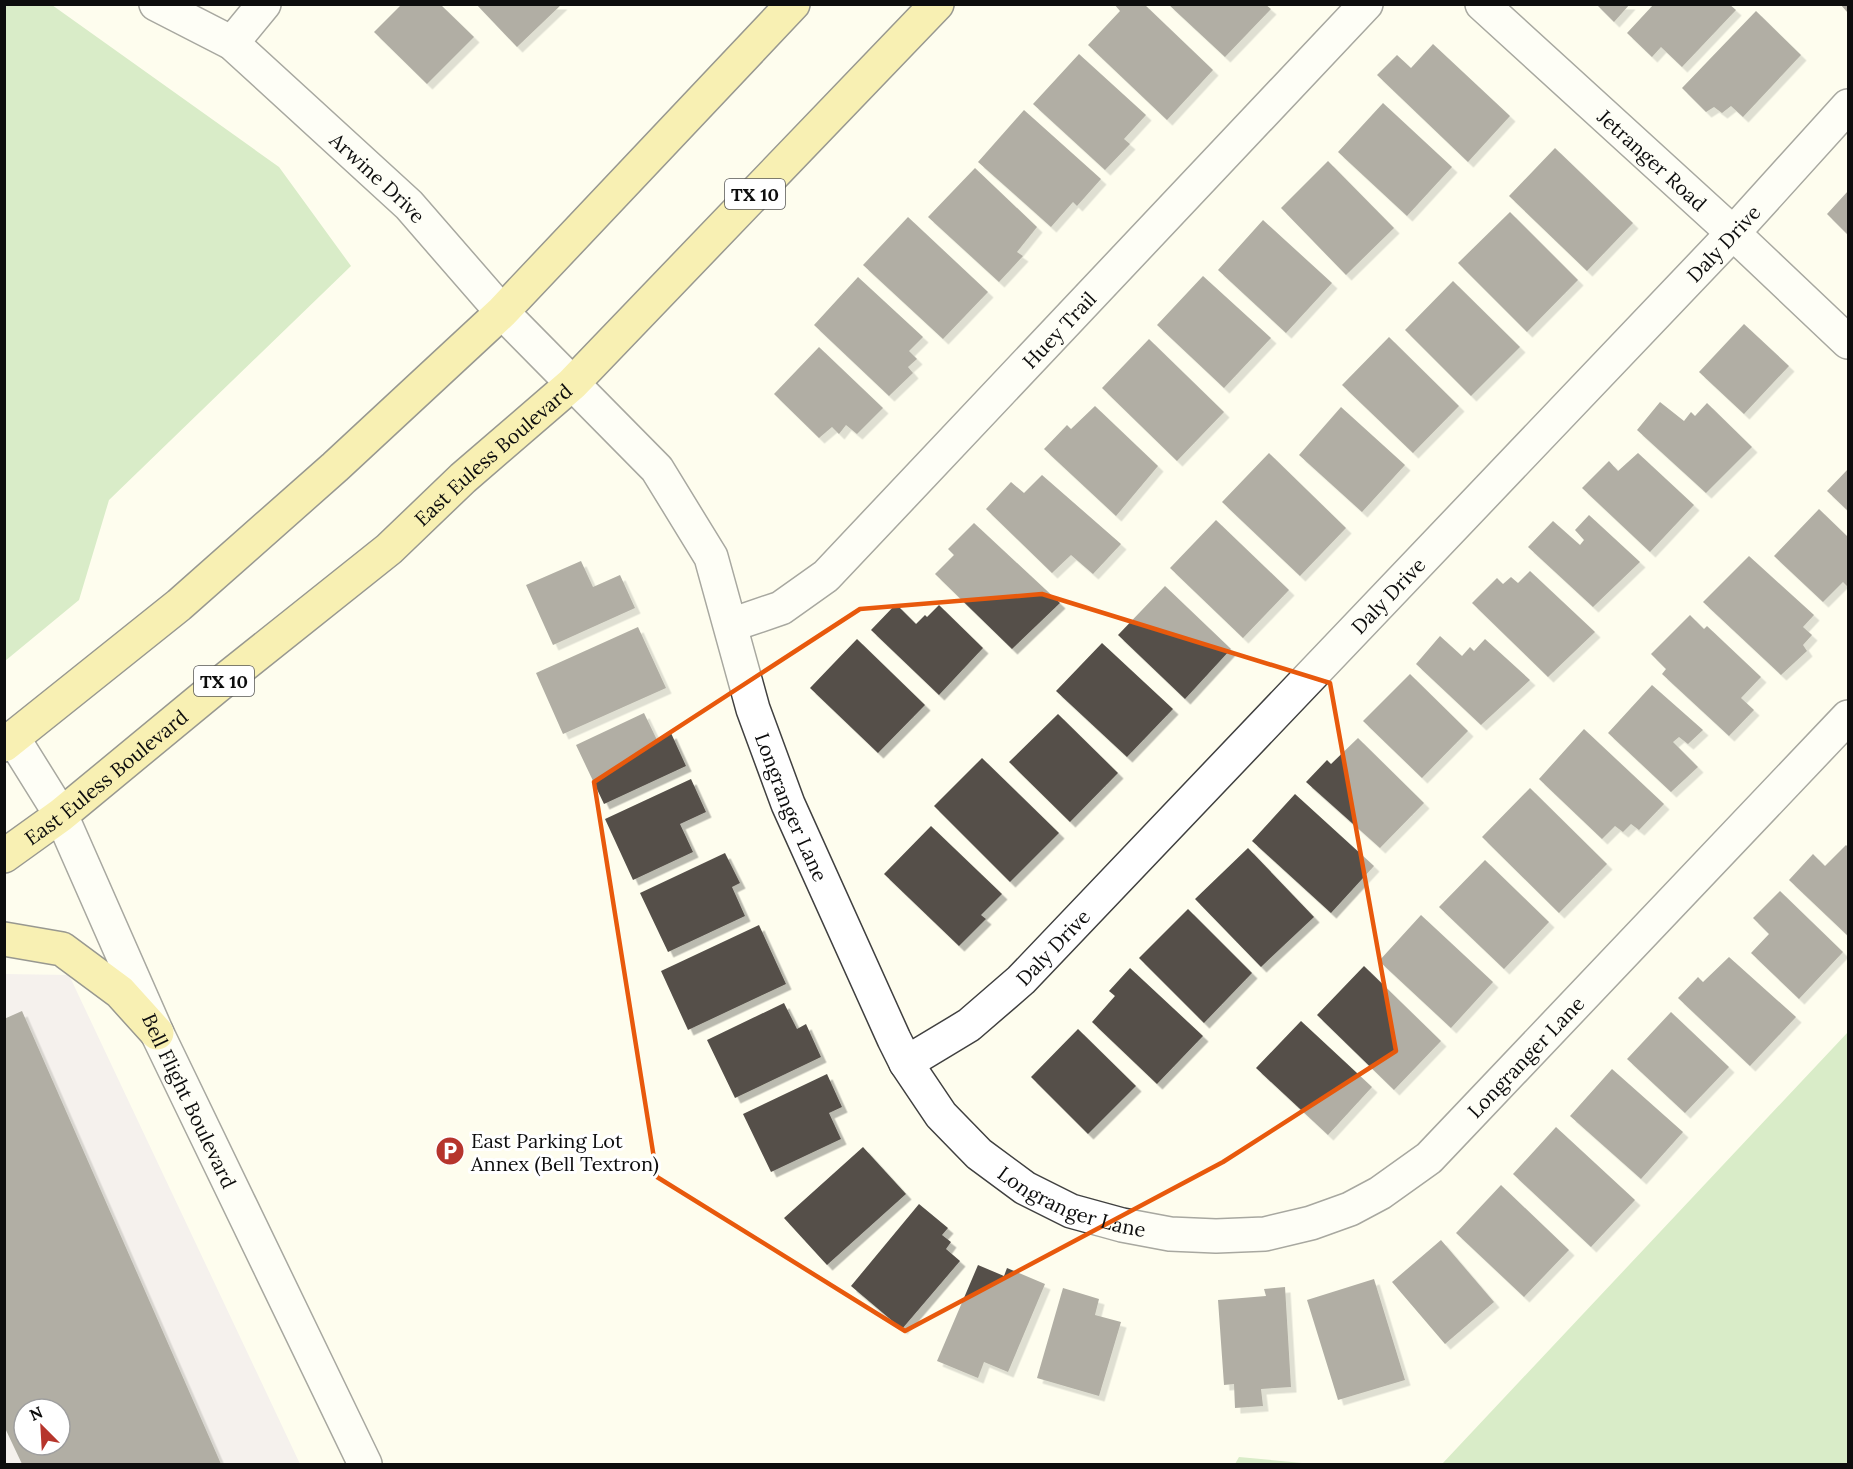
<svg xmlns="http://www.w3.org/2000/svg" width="1853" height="1469" font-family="Lora,serif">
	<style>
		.industrial { fill: #ebe2eb; fill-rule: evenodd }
		.forest { fill: #aed799 }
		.building { fill: #55504a; fill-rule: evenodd; filter: url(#shadow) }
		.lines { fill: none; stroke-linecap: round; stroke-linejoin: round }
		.minor-casing { stroke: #404040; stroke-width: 36 }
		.major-casing { stroke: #1e1e1e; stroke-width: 36 }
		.minor { stroke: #fff; stroke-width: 33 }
		.major { stroke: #f2e06a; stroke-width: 33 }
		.marked { fill: none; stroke: #e8590c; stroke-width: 4.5; stroke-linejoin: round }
		.labels { text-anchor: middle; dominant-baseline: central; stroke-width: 6; stroke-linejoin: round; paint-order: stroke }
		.shield { fill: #fff; stroke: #565656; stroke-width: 1.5 }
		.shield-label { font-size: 18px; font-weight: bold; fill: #0d0d0d }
		.street-label { font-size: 20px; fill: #0d0d0d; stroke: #fff }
		.poi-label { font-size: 20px; fill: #0d0d0d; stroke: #fff; text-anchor: start }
	</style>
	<defs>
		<filter id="shadow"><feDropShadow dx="5.5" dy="5.5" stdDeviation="0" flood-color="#0004"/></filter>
	</defs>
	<rect width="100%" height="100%" fill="#fefdee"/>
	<path class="industrial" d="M5 974 69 975 300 1464H5ZM24 1409H60V1445H24Z"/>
	<path class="forest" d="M5 4 52 5 279 167 351 266 109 500 79 600 5 661Z
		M1848 1032V1464H1442Z
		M1239 1457 1313 1464H1235Z"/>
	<path class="building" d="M476 4H562L517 47Z
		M1114 4H1144L1213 70 1167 120 1088 45 1120 11Z
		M1168 4H1265L1271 9 1225 57Z
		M1596 4H1630L1614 22Z
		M1654 4H1729L1736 10 1682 67 1661 47 1652 57 1627 33Z
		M1840 4H1848V13Z
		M401 5H441L474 37 427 84 374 32Z
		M1756 11 1801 55 1743 117 1731 106 1722 113 1714 107 1706 112 1682 88Z
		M1433 44 1510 116 1468 162 1377 75 1397 55 1411 68Z
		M1079 54 1146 115 1124 139 1130 144 1105 170 1033 104Z
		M1383 103 1452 167 1407 216 1338 152Z
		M1024 110 1101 179 1077 206 1073 202 1051 227 978 162Z
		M1555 148 1633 223 1587 271 1509 196Z
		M1328 161 1394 228 1346 275 1281 208Z
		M975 168 1037 227 1017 252 1023 256 999 282 928 217Z
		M1848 191V235L1827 214Z
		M1510 212 1578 280 1527 332 1458 263Z
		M908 217 988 292 943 339 863 265Z
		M1263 220 1332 283 1286 333 1218 270Z
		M1203 276 1271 338 1224 388 1157 325Z
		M858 277 923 337 909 351 917 359 908 367 913 373 889 396 814 325Z
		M1453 281 1520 347 1471 396 1405 330Z
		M1744 324 1789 366 1744 414 1699 372Z
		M1389 337 1459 406 1413 453 1342 385Z
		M1149 339 1224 412 1177 461 1102 388Z
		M819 347 883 408 857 434 846 425 839 434 832 427 819 438 774 394Z
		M1660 402 1684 421 1691 412 1695 416 1707 403 1752 447 1706 493 1637 430Z
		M1095 406 1158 466 1116 516 1044 449 1067 425 1071 429Z
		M1341 407 1405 465 1362 512 1299 455Z
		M1269 453 1346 528 1300 576 1222 502Z
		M1638 453 1694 505 1650 552 1582 488 1609 461 1618 471Z
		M1848 469V511L1827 491Z
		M1042 475 1121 544 1093 574 1071 555 1052 573 986 509 1011 482 1024 493Z
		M1819 509 1848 537V587L1843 582 1823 602 1774 556Z
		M1589 515 1640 562 1593 607 1528 547 1553 521 1580 545 1584 540 1575 530Z
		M1216 520 1289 590 1243 638 1170 568Z
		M974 523 1060 603 1012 649 935 574 954 555 948 549Z
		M1749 556 1814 615 1803 627 1812 635 1803 645 1807 651 1781 675 1703 602Z
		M581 561 593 587 620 575 635 608 553 645 526 585Z
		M1530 571 1595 632 1548 677 1472 603 1497 578 1503 584 1511 577 1518 583Z
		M1165 586 1231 649 1185 699 1118 635Z
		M896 604 916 624 925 615 927 617 939 605 983 648 939 695 871 630Z
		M1690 615 1704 629 1707 626 1761 677 1741 698 1754 710 1729 736 1662 674 1666 669 1651 654Z
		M638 627 666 688 563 734 536 673Z
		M1440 636 1462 656 1470 647 1474 651 1485 639 1530 680 1481 725 1416 664Z
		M857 639 925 705 878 753 810 688Z
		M1102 643 1173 709 1127 757 1056 691Z
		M1410 674 1468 731 1422 778 1363 721Z
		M1652 685 1703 730 1688 744 1679 737 1673 742 1698 767 1671 792 1608 733Z
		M644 713 657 740 671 733 686 766 604 804 576 745Z
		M1058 714 1118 773 1070 822 1009 762Z
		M1584 729 1664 804 1639 830 1631 824 1623 832 1615 826 1602 839 1539 779Z
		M1358 738 1424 803 1380 848 1306 782 1327 760 1331 764Z
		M982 758 1059 833 1010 882 934 806Z
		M691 779 706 812 680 824 693 852 633 880 605 819Z
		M1530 788 1607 864 1559 913 1482 837Z
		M1295 794 1374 866 1331 913 1252 841Z
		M931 826 1002 894 981 915 986 919 959 946 884 874Z
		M1846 845 1848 847V936L1789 880 1813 854 1825 866Z
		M1248 848 1314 917 1261 967 1195 899Z
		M725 853 740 883 732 887 745 916 668 952 640 893Z
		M1485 860 1549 922 1504 969 1439 907Z
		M1780 891 1843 952 1799 999 1751 953 1769 934 1753 918Z
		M1188 909 1252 973 1204 1023 1139 958Z
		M1421 915 1493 982 1451 1028 1379 961Z
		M759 925 786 984 688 1030 661 971Z
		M1729 957 1796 1017 1750 1066 1678 998 1698 977 1703 982Z
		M1364 966 1441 1041 1394 1090 1317 1015Z
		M1130 968 1203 1036 1157 1084 1092 1022 1115 996 1109 991Z
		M784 1003 797 1029 806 1024 821 1057 735 1098 707 1040Z
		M22 1011 221 1464H22L4 1426V1019ZM24 1409H60V1445H24Z
		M1671 1012 1729 1067 1685 1113 1627 1059Z
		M1301 1021 1372 1087 1328 1135 1256 1068Z
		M1078 1029 1136 1086 1088 1134 1031 1077Z
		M1612 1069 1683 1132 1641 1179 1570 1116Z
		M827 1074 842 1107 829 1113 841 1139 771 1172 743 1114Z
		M1556 1127 1635 1200 1591 1247 1513 1174Z
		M863 1147 906 1194 827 1265 784 1218Z
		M1501 1185 1569 1250 1524 1297 1456 1233Z
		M919 1204 948 1228 942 1235 951 1242 946 1249 960 1261 902 1329 851 1286Z
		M1441 1240 1494 1302 1445 1344 1392 1282Z
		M978 1265 1004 1276 1007 1268 1045 1284 1008 1372 984 1362 978 1378 937 1361Z
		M1374 1279 1405 1380 1338 1400 1307 1300Z
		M1285 1287 1291 1387 1261 1389 1263 1406 1235 1408 1234 1384 1224 1385 1218 1300 1266 1296 1264 1289Z
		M1063 1288 1099 1299 1095 1315 1121 1322 1099 1396 1037 1378Z"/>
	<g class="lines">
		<g class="minor-casing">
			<g id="minor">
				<path id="s1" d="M156 4 232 43 409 205 502 312 657 469 711 557 753 709 788 804 894 1039 906 1063 941 1115 979 1154 1025 1188 1071 1211 1122 1225 1170 1234 1216 1236 1265 1234 1311 1223 1350 1209 1380 1193 1429 1158 1848 717"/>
				<path id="s2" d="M1482 4 1733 233 1848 342"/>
				<path d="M232 43 264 4"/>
				<path id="s3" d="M731 625 781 608 826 576 1366 4"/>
				<path id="s4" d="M13 738 61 815 157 1033 365 1464"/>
				<path id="s5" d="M906 1063 969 1025 1021 980 1733 233 1848 106"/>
			</g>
		</g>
		<g class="major-casing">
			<g id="major">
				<path d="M4 745 179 605 335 467 502 312 793 4"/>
				<path id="s6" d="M4 856 61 815 216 687 389 549 463 478 572 384 937 4"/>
				<path d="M4 939 62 949 120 992 157 1033"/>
			</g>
		</g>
		<use href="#minor" class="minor"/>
		<use href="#major" class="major"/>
	</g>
	<path d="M0 0H1853V1469H0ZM1042 594 1330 683 1396 1051 1223 1162 905 1331 657 1177 594 782 860 609Z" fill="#fefdee" fill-opacity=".55" fill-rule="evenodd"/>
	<path class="marked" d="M1042 594 1330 683 1396 1051 1223 1162 905 1331 657 1177 594 782 860 609Z"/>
	<defs>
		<g id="parking-disc" transform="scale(1.5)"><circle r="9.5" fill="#b6352c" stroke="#fff"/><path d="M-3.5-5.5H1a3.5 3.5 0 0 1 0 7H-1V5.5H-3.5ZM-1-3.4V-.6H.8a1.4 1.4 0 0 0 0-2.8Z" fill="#fff"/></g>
	</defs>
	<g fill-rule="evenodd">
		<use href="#parking-disc" x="450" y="1151"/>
	</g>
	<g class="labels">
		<g class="shield">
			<rect x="725" y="179" width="60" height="30" rx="4.5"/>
			<rect x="194" y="666" width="60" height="30" rx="4.5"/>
		</g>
		<g class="shield-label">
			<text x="755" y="194">TX 10</text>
			<text x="224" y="681">TX 10</text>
		</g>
		<g class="street-label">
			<text stroke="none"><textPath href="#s2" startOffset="231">Jetranger Road</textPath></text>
			<text stroke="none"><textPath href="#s1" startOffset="284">Arwine Drive</textPath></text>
			<text stroke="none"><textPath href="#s5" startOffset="1160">Daly Drive</textPath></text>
			<text stroke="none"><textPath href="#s3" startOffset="447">Huey Trail</textPath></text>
			<text stroke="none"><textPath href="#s6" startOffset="633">East Euless Boulevard</textPath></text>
			<text stroke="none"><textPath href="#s5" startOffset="674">Daly Drive</textPath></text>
			<text stroke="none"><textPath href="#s6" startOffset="129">East Euless Boulevard</textPath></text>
			<text stroke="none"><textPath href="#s1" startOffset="1054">Longranger Lane</textPath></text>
			<text stroke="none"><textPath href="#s5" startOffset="188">Daly Drive</textPath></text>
			<text stroke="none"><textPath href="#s1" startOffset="2080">Longranger Lane</textPath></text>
			<text stroke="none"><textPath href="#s4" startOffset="404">Bell Flight Boulevard</textPath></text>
			<text stroke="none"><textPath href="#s1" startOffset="1558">Longranger Lane</textPath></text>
		</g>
		<g class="poi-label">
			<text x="471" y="1140">East Parking Lot<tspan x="471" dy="23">Annex (Bell Textron)</tspan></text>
		</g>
	</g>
	<rect width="1853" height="1469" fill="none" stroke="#0d0d0d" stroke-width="12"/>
	<g transform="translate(42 1427) rotate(336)"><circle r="28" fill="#ffffff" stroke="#9e9e9e" stroke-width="1.5"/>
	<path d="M0-4.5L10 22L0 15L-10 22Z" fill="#b6352c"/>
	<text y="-9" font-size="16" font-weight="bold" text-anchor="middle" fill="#0d0d0d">N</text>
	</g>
</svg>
